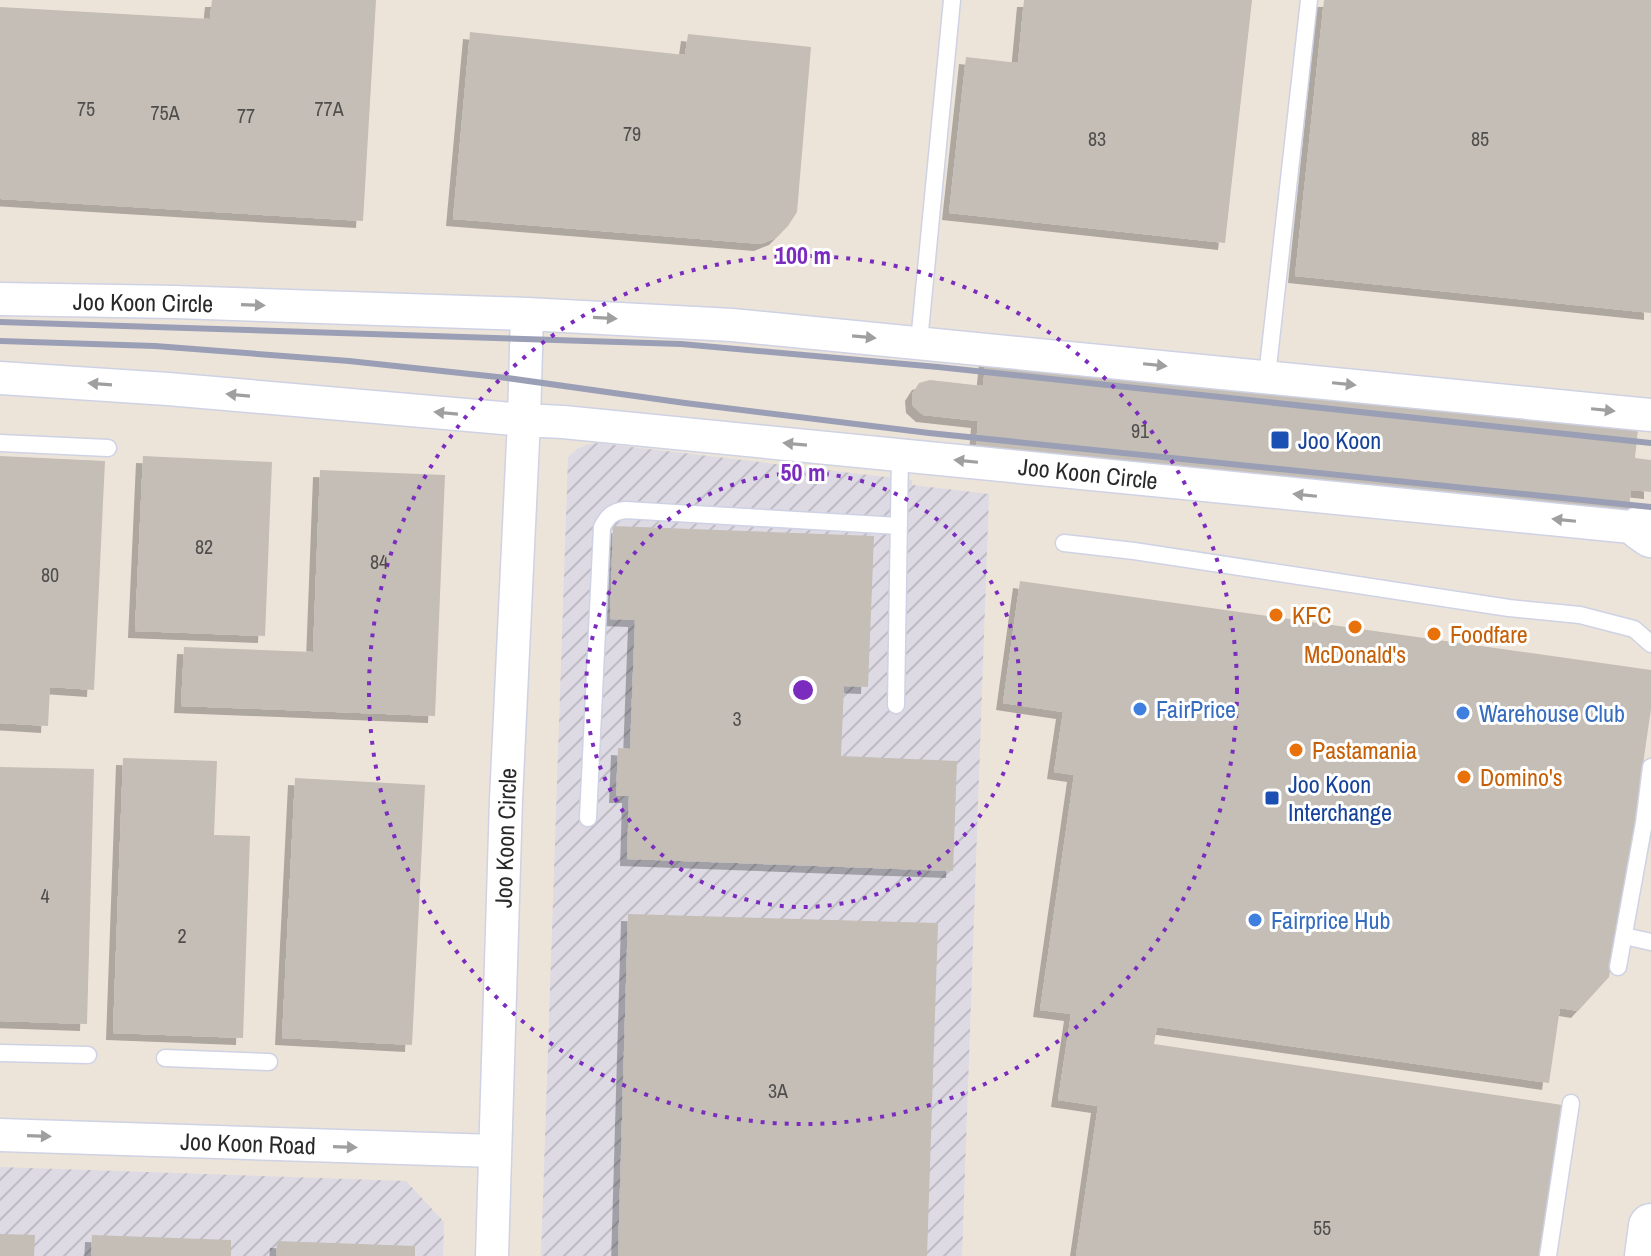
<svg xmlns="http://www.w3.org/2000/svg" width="1651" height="1256" font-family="'Archivo Narrow',sans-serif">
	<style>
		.industrial { fill: url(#industrial-furrows) }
		.building { fill: #c4beb6; filter: url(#shadow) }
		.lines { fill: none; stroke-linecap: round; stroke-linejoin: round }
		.lane-casing { stroke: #ced2e4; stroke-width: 19 }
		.street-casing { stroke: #ced2e4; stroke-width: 35 }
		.secondary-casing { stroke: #ced2e4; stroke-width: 47 }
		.lane { stroke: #fff; stroke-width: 16 }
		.street { stroke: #fff; stroke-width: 32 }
		.secondary { stroke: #fff; stroke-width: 44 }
		.rail { stroke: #9b9fb6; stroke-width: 6 }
		.oneway { fill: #9f9f9f }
		.ring { fill: none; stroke: #7b2cbf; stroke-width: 4; stroke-dasharray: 4 8 }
		.transit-dot { fill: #1a4fb4; stroke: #fff; stroke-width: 3 }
		.food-dot { fill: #e8710a; stroke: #fff; stroke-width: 3 }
		.shop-dot { fill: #3f7fe0; stroke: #fff; stroke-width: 3 }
		.labels { text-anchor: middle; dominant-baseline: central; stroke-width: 6; stroke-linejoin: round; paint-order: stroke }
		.number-label { font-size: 20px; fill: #504e4c }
		.street-label { font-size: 24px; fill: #292929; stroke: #fff }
		.transit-label { font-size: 24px; fill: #164399; stroke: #fff; text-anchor: start }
		.food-label { font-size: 24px; fill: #c56008; stroke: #fff; text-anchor: start }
		.shop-label { font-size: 24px; fill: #366cbe; stroke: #fff; text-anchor: start }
		.centre { fill: #7b2cbf; stroke: #fff; stroke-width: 4 }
		.ring-label { font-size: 24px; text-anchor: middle; font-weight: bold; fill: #7b2cbf; stroke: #fff; stroke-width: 6; stroke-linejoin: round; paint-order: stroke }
	</style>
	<defs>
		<pattern id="industrial-furrows" width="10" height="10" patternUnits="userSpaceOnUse" patternTransform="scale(2)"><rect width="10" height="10" fill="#dddae4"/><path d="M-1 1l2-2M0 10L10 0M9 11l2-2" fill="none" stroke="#bebbc4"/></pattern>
		<filter id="shadow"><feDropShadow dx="-7" dy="7" stdDeviation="0" flood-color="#0004"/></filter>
	</defs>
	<rect width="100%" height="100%" fill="#ede4d9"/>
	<path class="industrial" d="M597 443 912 480V485L989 494 962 1256H541L568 457 577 449 586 445Z
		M0 1167 406 1181 444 1222 443 1256H0Z"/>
	<path class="building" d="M212 0H376L363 221 0 199V7L210 19Z
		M1024 0H1252L1225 243 949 213 966 57 1018 63Z
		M1324 0H1651V313L1295 276Z
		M470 32 685 55 688 34 811 47 797 212 788 226 776 238 761 244 453 219Z
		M986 357 1638 429 1635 458 1651 460V492L1631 490 1628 516 976 445 978 421 923 415 913 406 912 394 919 383 930 380 983 386Z
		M0 456 105 461 94 690 50 687 48 726 0 723Z
		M143 456 272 462 265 636 135 631Z
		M320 470 445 475 435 716 181 706 184 647 313 652Z
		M613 526 874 536 868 687 844 686 841 756 957 761 953 871 627 859 629 796H616L618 748 630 749 635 620 610 619Z
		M1020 581 1651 670V709L1630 854 1609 977 1578 1011 1560 1008 1549 1083 1157 1027 1154 1044 1569 1106 1546 1256H1076L1098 1106 1058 1100 1071 1014 1040 1010 1074 775 1054 772 1063 712 1003 703Z
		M123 758 217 761 214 835 250 836 243 1038 113 1033Z
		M0 767 94 769 87 1024 0 1021Z
		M295 778 425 785 412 1045 282 1038Z
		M628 914 938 923 927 1256H618Z
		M0 1234 35 1235 34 1256H0Z
		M92 1235 231 1240V1256H91Z
		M277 1241 415 1246V1256H276Z"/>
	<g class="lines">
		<g class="lane-casing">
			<path id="lane" d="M919 342 952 0
				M1267 376 1309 0
				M0 443 108 448
				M1064 543 1134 551 1509 608 1580 615 1634 629 1651 644
				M896 705 900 454
				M588 818 602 527C608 516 612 512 625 510L899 526
				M1624 936 1651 942
				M1618 967 1644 823 1651 767
				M0 1053 88 1055
				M165 1058 269 1062
				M1548 1256 1571 1103"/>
		</g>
		<g class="street-casing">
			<path id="street" d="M0 299 175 302 527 314 732 325 1651 415
				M0 378 168 389 524 420 563 422 1651 529
				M0 1135 495 1151
				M492 1256 506 800 524 420 527 314"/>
		</g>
		<g class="secondary-casing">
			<path id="secondary" d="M1641 528 1651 535
				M1647 1256 1651 1226"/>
		</g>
		<use href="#lane" class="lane"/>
		<use href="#street" class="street"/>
		<use href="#secondary" class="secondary"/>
		<path class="rail" d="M0 322 681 344 938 367 1651 443
			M0 341 155 346 349 361 507 378 685 403 929 433 1651 507"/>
	</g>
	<defs><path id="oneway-solid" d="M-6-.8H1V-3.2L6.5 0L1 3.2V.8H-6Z" transform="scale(2)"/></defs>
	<g class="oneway">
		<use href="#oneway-solid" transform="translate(253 305) rotate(2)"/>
		<use href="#oneway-solid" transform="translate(605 318) rotate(3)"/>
		<use href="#oneway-solid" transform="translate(864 337) rotate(5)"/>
		<use href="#oneway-solid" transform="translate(1155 365) rotate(6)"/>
		<use href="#oneway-solid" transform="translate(100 384) rotate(-176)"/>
		<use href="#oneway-solid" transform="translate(1344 384) rotate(6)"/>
		<use href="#oneway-solid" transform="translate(238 395) rotate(-175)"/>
		<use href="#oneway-solid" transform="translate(1603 410) rotate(6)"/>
		<use href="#oneway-solid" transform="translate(446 413) rotate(-175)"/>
		<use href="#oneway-solid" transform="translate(795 444) rotate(-175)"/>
		<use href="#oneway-solid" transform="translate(966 461) rotate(-174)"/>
		<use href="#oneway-solid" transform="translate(1305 495) rotate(-174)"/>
		<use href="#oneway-solid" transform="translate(1564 520) rotate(-174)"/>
		<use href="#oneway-solid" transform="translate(39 1136) rotate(2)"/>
		<use href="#oneway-solid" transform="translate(345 1147) rotate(2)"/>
	</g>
	<g class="ring">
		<circle cx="803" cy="690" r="217"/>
		<circle cx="803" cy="690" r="434"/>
	</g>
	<g class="transit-dot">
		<rect x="1270" y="430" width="20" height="20" rx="4"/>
		<rect x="1264" y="790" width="16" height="16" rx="4"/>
	</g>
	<g class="food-dot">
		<circle cx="1276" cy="615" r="8"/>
		<circle cx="1355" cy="627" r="8"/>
		<circle cx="1434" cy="634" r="8"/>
		<circle cx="1296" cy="750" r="8"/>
		<circle cx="1464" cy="777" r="8"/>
	</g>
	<g class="shop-dot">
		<circle cx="1140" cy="709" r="8"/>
		<circle cx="1463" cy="713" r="8"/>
		<circle cx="1255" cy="920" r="8"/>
	</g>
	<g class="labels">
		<g class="number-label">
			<text x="86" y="108">75</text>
			<text x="329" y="108">77A</text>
			<text x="165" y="112">75A</text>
			<text x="246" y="115">77</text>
			<text x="632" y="133">79</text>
			<text x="1097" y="138">83</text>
			<text x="1480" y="138">85</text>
			<text x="1140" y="430">91</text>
			<text x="204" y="546">82</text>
			<text x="379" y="561">84</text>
			<text x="50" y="574">80</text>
			<text x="737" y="718">3</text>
			<text x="45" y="895">4</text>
			<text x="182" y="935">2</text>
			<text x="778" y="1090">3A</text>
			<text x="1322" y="1227">55</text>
		</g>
		<g class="street-label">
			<text transform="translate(143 302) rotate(1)">Joo Koon Circle</text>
			<text transform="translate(1088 473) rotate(6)">Joo Koon Circle</text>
			<text transform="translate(505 838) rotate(-88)">Joo Koon Circle</text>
			<text transform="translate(248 1143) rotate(2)">Joo Koon Road</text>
		</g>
		<g class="transit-label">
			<text x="1298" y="440">Joo Koon</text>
			<text x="1288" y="784">Joo Koon<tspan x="1288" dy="28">Interchange</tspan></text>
		</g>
		<g class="food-label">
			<text x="1292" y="615">KFC</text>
			<text x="1450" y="634">Foodfare</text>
			<text x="1355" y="654" text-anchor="middle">McDonald's</text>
			<text x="1312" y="750">Pastamania</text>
			<text x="1480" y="777">Domino's</text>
		</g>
		<g class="shop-label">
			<text x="1156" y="709">FairPrice</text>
			<text x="1479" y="713">Warehouse Club</text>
			<text x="1271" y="920">Fairprice Hub</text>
		</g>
	</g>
	<circle cx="803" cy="690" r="12" class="centre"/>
	<g class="ring-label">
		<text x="803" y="264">100 m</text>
		<text x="803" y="481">50 m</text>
	</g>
</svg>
